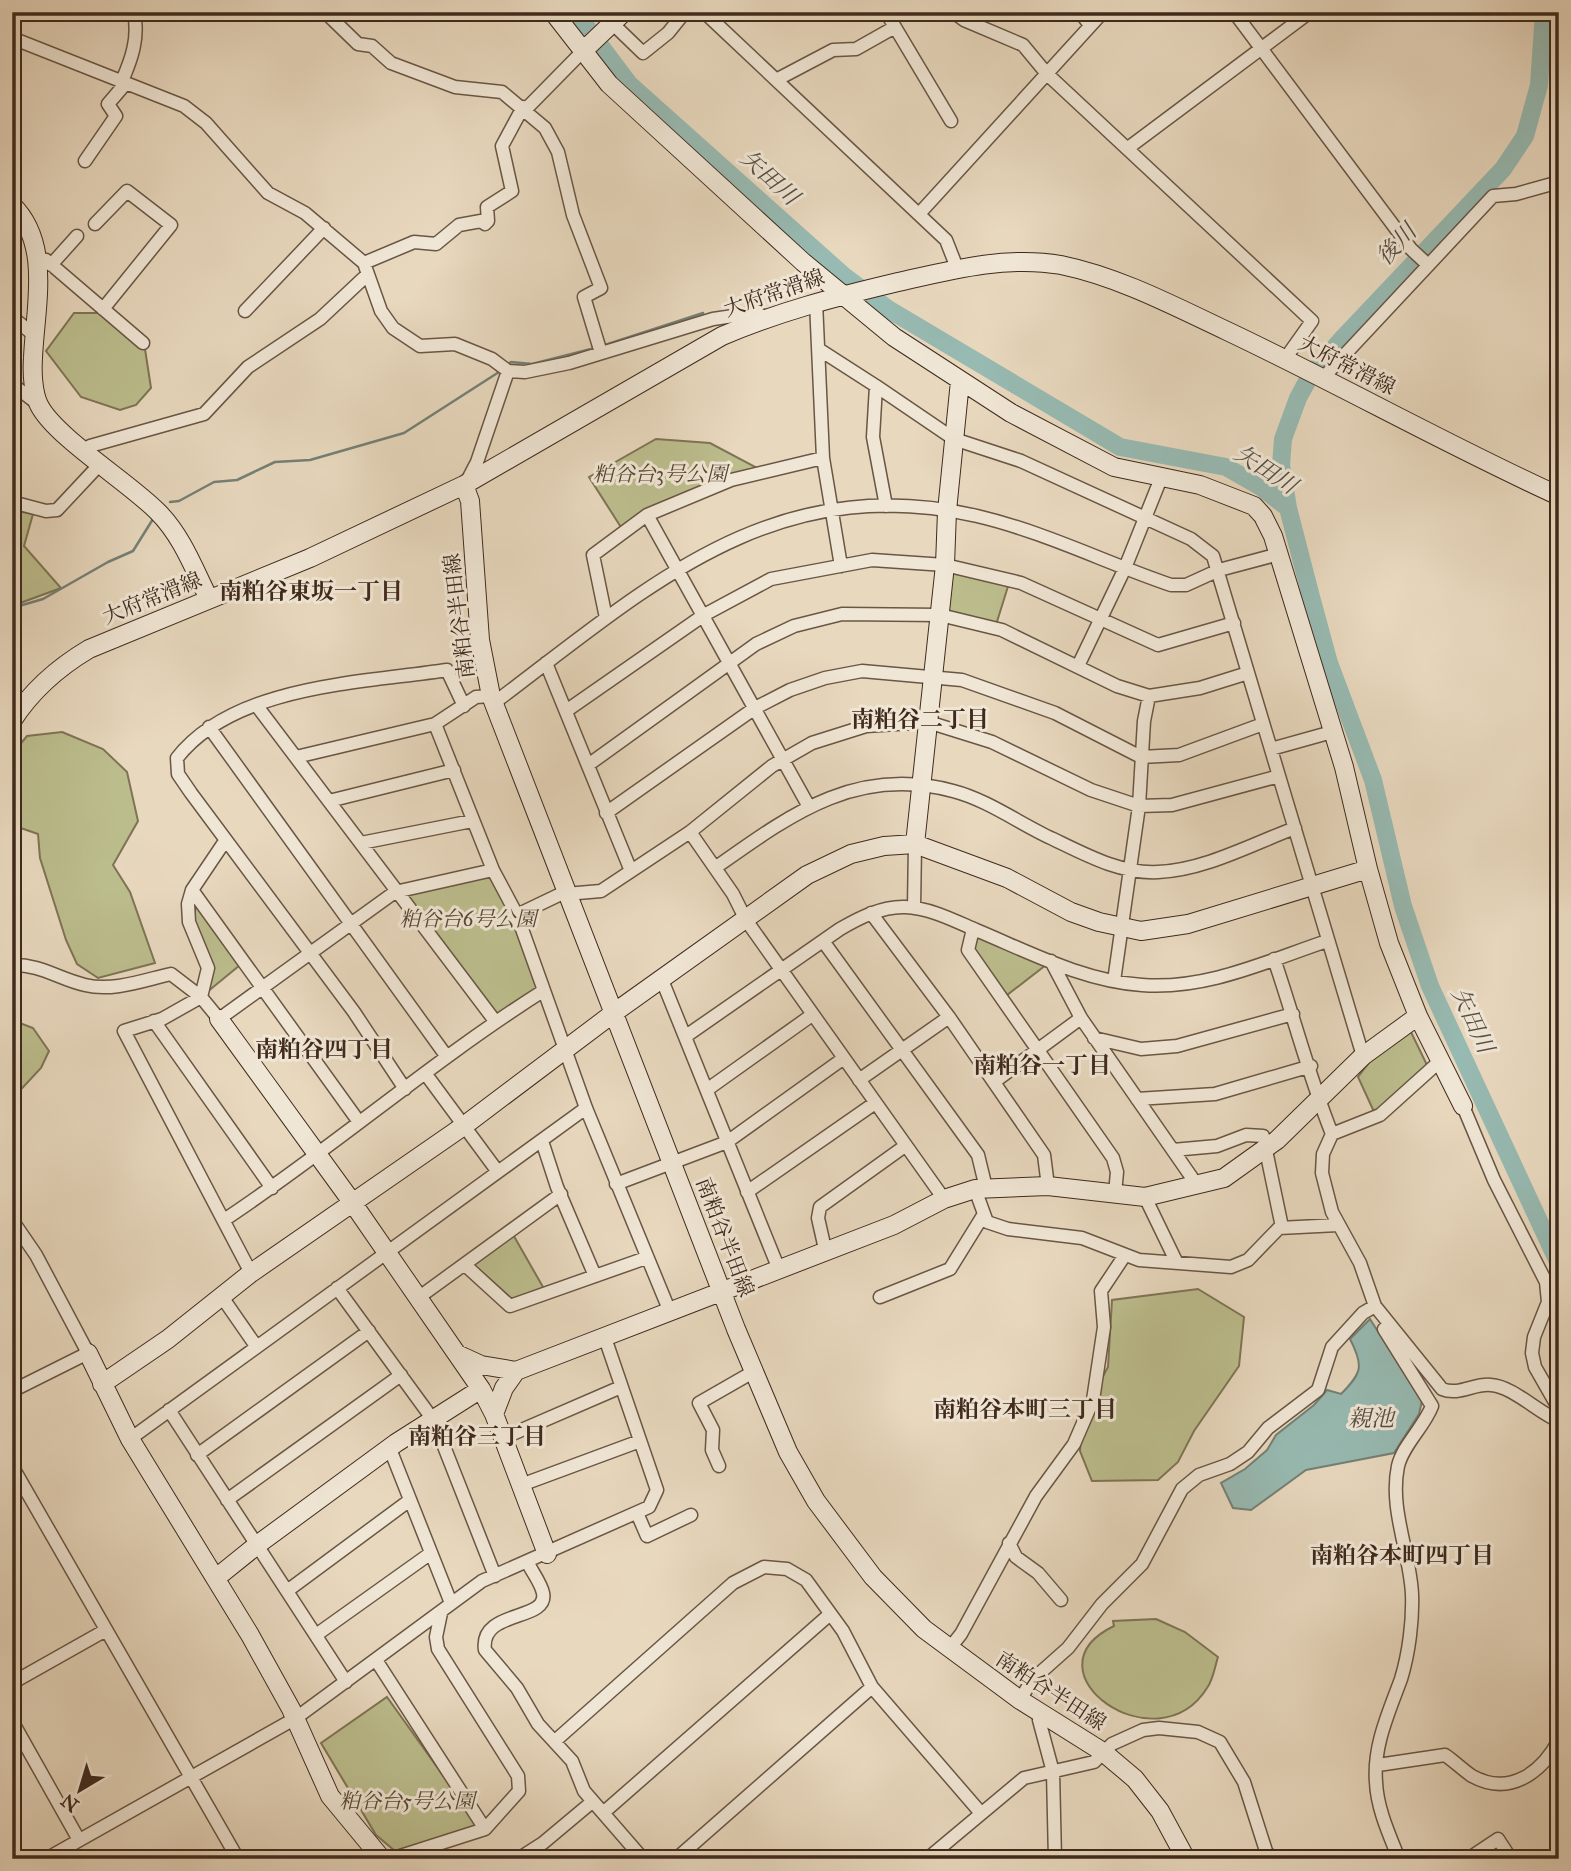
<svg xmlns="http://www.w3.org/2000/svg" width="1571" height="1871" font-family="'IM FELL Great Primer','Noto Serif JP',serif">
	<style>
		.green { fill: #bcbd8d; stroke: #7e7455; stroke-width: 2 }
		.water { fill: #97bab2; stroke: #748076; stroke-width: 2 }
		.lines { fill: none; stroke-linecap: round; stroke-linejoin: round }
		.stream { stroke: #748076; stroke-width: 2.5 }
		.river { stroke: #97bab2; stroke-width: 18 }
		.street-casing { stroke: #695645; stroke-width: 15 }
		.secondary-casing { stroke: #3f2a1d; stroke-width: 20 }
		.street { stroke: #f0e6d5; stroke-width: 12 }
		.secondary { stroke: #f0e6d5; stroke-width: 18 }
		.labels { text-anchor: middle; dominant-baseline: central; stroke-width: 6; stroke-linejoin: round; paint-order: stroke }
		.street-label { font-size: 21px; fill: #3f2a1d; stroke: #f0e6d5 }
		.park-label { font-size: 21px; font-style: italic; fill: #584733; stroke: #f0e6d5 }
		.water-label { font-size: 23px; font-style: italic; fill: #554e42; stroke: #f0e6d5 }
		.neighbourhood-label { font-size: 23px; font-weight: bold; fill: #3f2a1d; stroke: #f0e6d5 }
	</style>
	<rect width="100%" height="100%" fill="#e8d8be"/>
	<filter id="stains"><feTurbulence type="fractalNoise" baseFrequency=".00286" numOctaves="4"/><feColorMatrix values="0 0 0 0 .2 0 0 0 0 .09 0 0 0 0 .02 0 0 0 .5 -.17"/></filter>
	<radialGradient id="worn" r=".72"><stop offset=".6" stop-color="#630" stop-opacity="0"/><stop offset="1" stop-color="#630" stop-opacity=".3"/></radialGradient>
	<path class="green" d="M74 313H115L145 349 151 388 136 405 120 410 81 397 46 351Z
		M656 439 710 443 763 471 731 480 624 532 589 477Z
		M12 510 33 514 24 546 61 588 12 606Z
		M945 565 1010 580 995 628 940 615Z
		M62 732 103 749 127 772 138 821 113 865 130 892 155 963 98 978 77 964 66 940 40 858 38 834 12 825V754L27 736Z
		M493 870 543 991 495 1021 395 892Z
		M196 903 240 965 206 993 194 922Z
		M973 929 1051 961 1002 999 968 950Z
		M12 1020 33 1028 49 1051 41 1068 12 1099Z
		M1409 1028 1427 1065 1375 1114 1358 1077 1371 1060Z
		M511 1231 547 1294 510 1306 465 1265Z
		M1198 1289 1244 1317 1239 1366 1194 1431 1178 1462 1158 1480 1092 1481 1080 1451 1083 1413 1108 1367 1112 1300Z
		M1156 1619 1185 1632 1218 1657C1215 1666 1213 1680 1207 1688 1157 1768 1021 1671 1114 1626L1113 1621Z
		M387 1697 475 1820 476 1828 395 1851 376 1835 321 1743Z"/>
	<path class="water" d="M1370 1319 1422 1401 1419 1414 1394 1453 1306 1470 1251 1510 1233 1508 1221 1483 1245 1469 1267 1450 1276 1435 1314 1405 1327 1390 1341 1394C1362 1373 1364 1366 1350 1339Z"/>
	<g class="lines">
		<path class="stream" d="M605 345 703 313
			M507 365 511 362 532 364 595 348
			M170 502 179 501 214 482 237 480 275 462 310 460 404 433 499 372
			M12 608 43 599 108 562 133 551 153 519"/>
		<path class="river" d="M575 12 629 84 844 276 888 309 1120 447 1226 467 1261 487 1288 508
			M1544 12 1539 85 1525 136 1503 169 1342 339 1310 376 1298 398 1283 439 1281 465 1288 508 1310 593 1329 663 1373 780 1403 906 1430 986 1559 1264"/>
		<g class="street-casing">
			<path id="street" d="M325 12 358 44 372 46 391 63 455 87 502 92 545 128 558 152 573 215 601 288 584 297 601 353
				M704 12 946 240 957 268
				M886 12 951 121
				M953 12 964 20 1023 45 1047 74 1312 321 1285 359
				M1080 12 1089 24
				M1234 12 1411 249 1428 265
				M613 24 643 53 668 33 685 12
				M12 38 184 106 206 123 268 193 305 213 364 263 381 311 393 328 420 346 455 344 492 359 508 371 525 372 569 363 713 319 754 313 767 317
				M776 80 833 50 856 49 895 27
				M122 81C132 58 139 38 134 12
				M526 109 583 51
				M1128 148 1310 12
				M85 161 116 116 108 104 126 83
				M919 214 1103 12
				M95 224 127 191 171 225 103 309
				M39 259 46 260 143 343
				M364 263 414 242 436 244 459 225 481 221 485 224 488 221 487 207 512 191 502 146 523 107
				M51 265 77 236
				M816 302 823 458 841 566
				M245 311 324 228
				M12 317 34 335
				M820 350 876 386 873 437 886 506
				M1322 379 1493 196 1516 194 1559 182
				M12 384 38 404
				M876 386 954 439 1021 461 1191 539 1213 556 1363 1056
				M90 446 204 414 248 367 320 319 368 274
				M465 485 477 462 508 371
				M12 502 46 511 57 510 101 463
				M647 515 808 805
				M606 618 593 555 647 515 731 480 823 458
				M546 663 631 871
				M1078 666 1125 568 1161 478
				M491 696 476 697 435 724 493 870 517 915 586 1108 670 1312
				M494 703C646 589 771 469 977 516 1045 532 1106 563 1171 585H1186L1219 570 1279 554
				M257 706 495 1021
				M566 711 704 615 771 579 872 560 945 565 1021 583 1158 645 1234 623
				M209 727 447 1057
				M1271 749 1332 732
				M296 757 435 724
				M588 765 756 644 794 626 842 614 940 615 1002 630 1117 686 1149 696 1200 688 1248 673
				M329 801 454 770
				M606 813 755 708 790 690 825 678 862 671 962 680 1055 713 1141 757 1179 755 1263 724
				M690 832 733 894 746 920 944 1199
				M225 841 192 890 188 904 189 922 208 968 201 997 162 1019 124 1031 251 1273
				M361 843 472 821
				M715 868C790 815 856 765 953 791 988 800 1020 824 1053 839 1086 855 1121 874 1158 872 1205 870 1252 844 1295 828
				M192 890 359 1122
				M566 894 601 891 690 832 772 766 812 743 866 726 928 722 992 742 1091 790 1139 806 1172 805 1279 776
				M914 908 915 844
				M871 913 949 1017 1044 1155 1048 1186
				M517 915 565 892
				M973 929 968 950 1113 1158 1117 1172 1115 1193
				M823 941 978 1155 986 1188
				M1274 959C1294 1017 1309 1077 1332 1134L1323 1154 1322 1173 1332 1212 1360 1263 1375 1306 1442 1389C1459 1396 1474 1383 1491 1385 1512 1386 1539 1413 1559 1421
				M1051 961 1081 1018 1197 1185
				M12 965C40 964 59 979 85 985 113 992 144 980 171 974L201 997 219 1019 395 892 493 870
				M662 980 778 1267
				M1114 981 1139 806 1144 721 1149 696
				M154 1021 272 1188
				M686 1036 840 929C859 918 882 906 905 907 930 908 953 920 976 930 1029 952 1083 981 1142 985 1207 990 1267 961 1327 941
				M1094 1038 1141 1049 1177 1046 1293 1014
				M425 1073 498 1172
				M859 1080 949 1017
				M994 1082 1081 1018
				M405 1089 354 1012 191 793 178 774 177 758C234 685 362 683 447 670L464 706
				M708 1089 812 1015
				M1137 1099 1215 1094 1311 1066
				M1463 1106 1494 1180 1546 1282 1548 1302 1534 1337 1532 1353 1535 1367 1559 1409
				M1332 1134 1380 1115 1440 1061
				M542 1141 557 1187 595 1276
				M1173 1150 1217 1146 1246 1135 1263 1136 1282 1227
				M616 1184 727 1142 844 1058
				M975 1189 987 1222 1008 1229 1082 1238 1139 1260 1231 1267 1248 1260 1279 1228 1338 1225
				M747 1192 875 1103
				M1145 1197 1176 1261
				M12 1220 36 1255 88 1353 12 1391
				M224 1220C333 1148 432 1061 543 991
				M825 1249 818 1218 820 1207 905 1146
				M465 1265 510 1306 646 1258
				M337 1288 434 1421 495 1576
				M222 1297 256 1346
				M880 1297 950 1269 984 1214
				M418 1298 561 1194
				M1384 1329 1432 1406C1424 1427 1403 1445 1398 1466 1389 1509 1410 1552 1412 1594 1413 1620 1409 1653 1401 1679 1389 1712 1373 1746 1376 1782 1377 1808 1389 1834 1399 1859
				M169 1410 346 1682
				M503 1438 621 1387
				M130 1439 586 1108
				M390 1449 451 1603
				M197 1455 369 1331
				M12 1466 238 1859
				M719 1466 712 1450 713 1430 699 1403 753 1372
				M521 1485 640 1441
				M227 1500 401 1375
				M637 1513 647 1536 691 1515
				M1009 1543 1016 1557 1038 1573 1061 1600
				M528 1563C532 1572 541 1583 543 1593 549 1622 479 1609 485 1650L517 1688 538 1724 572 1761 584 1791 643 1859
				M287 1591 410 1500
				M316 1635 431 1553
				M949 1649 961 1634 1036 1496 1074 1444 1093 1400 1104 1327 1101 1291 1125 1255
				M376 1660 485 1829
				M12 1683 106 1630
				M1020 1700 1032 1680 1068 1648 1102 1604 1142 1564 1182 1489 1199 1475 1230 1464 1248 1452 1268 1428 1318 1390 1332 1347 1363 1313 1375 1306
				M1041 1714 1039 1720 1053 1772 1055 1859
				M12 1721 79 1840
				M555 1741 733 1583 764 1567 787 1569 806 1580 843 1631 872 1687 980 1812
				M1378 1765 1445 1755C1454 1761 1463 1770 1472 1776 1510 1797 1542 1772 1559 1740
				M603 1813 829 1615
				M46 1859 296 1718 482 1581 649 1507 657 1490 605 1338
				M391 1859 485 1829 519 1791 518 1776 438 1649 436 1637 441 1613
				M518 1859 543 1843 592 1802
				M676 1859 872 1687
				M927 1859 1024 1778 1094 1762 1112 1744 1143 1730 1159 1728 1198 1732 1220 1742 1244 1782 1266 1851 1272 1859
				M1468 1859 1498 1839 1511 1859"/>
		</g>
		<g class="secondary-casing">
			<path id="secondary" d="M553 12 609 84 803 262 894 337 1011 413 1114 467 1200 485 1254 506 1263 516 1273 536 1344 767 1368 869 1389 943 1418 1016 1463 1106
				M583 51 624 12
				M12 205C52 244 35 308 33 358 32 372 33 393 39 405 55 437 130 483 158 512 182 536 194 569 209 599
				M464 485 470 501 480 640 491 696 736 1329 788 1452 816 1501 873 1577 924 1629 1020 1700 1103 1752 1135 1779 1160 1811 1186 1859
				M12 721C32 690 57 668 89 649L310 558 464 485 722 336C778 312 835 297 894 283 947 271 1005 255 1061 265 1119 277 1174 306 1227 331 1339 384 1447 445 1559 496
				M915 844 945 565 947 511 960 381
				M219 1019 352 1202 481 1389 494 1414 547 1554
				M88 1353 130 1439 250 1635 291 1709 330 1796 382 1859
				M457 1354 481 1365 516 1371 894 1225 944 1199 975 1189 1048 1186 1145 1197 1224 1178 1277 1140 1363 1056 1418 1016
				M102 1384 168 1339 251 1273 465 1125 615 1012 807 875 851 854 884 846 915 844 1007 878 1071 912 1099 922 1141 931 1188 924 1368 869
				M494 1414 504 1388 516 1371
				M216 1578 257 1545 396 1443 481 1389"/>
		</g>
		<use href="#street" class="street"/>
		<use href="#secondary" class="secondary"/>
	</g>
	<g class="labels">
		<g class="street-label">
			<text transform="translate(774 293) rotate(-19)">大府常滑線</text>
			<text transform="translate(1347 365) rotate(27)">大府常滑線</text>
			<text transform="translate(152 598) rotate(-22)">大府常滑線</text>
			<text transform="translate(459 616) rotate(-97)">南粕谷半田線</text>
			<text transform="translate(725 1237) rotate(69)">南粕谷半田線</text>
			<text transform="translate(1051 1691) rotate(33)">南粕谷半田線</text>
		</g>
		<g class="park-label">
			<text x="660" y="474">粕谷台3号公園</text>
			<text x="468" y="919">粕谷台6号公園</text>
			<text x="407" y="1801">粕谷台5号公園</text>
		</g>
		<g class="water-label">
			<text transform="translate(770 177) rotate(42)">矢田川</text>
			<text transform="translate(1396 244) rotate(-47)">後川</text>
			<text transform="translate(1266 469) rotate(33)">矢田川</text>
			<text transform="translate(1473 1020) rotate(65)">矢田川</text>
			<text x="1371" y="1418">親池</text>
		</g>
		<g class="neighbourhood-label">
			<text x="311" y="591">南粕谷東坂一丁目</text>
			<text x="920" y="719">南粕谷二丁目</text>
			<text x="324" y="1049">南粕谷四丁目</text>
			<text x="1042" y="1065">南粕谷一丁目</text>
			<text x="1025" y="1409">南粕谷本町三丁目</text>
			<text x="477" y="1436">南粕谷三丁目</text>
			<text x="1402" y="1555">南粕谷本町四丁目</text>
		</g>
	</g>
	<rect width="1571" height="1871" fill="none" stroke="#e8d8be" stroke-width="42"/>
	<rect x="14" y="14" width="1543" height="1843" fill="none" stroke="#3f2a1d" stroke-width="3.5"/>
	<rect x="21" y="21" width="1529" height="1829" fill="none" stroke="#3f2a1d" stroke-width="2"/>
	<g transform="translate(80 1790) rotate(218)" stroke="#f0e6d5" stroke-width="5" paint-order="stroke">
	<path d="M0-5L12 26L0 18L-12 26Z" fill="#3f2a1d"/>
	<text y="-10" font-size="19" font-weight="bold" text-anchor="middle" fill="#3f2a1d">N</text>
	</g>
	<rect width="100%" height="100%" filter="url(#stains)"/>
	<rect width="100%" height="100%" fill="url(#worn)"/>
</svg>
